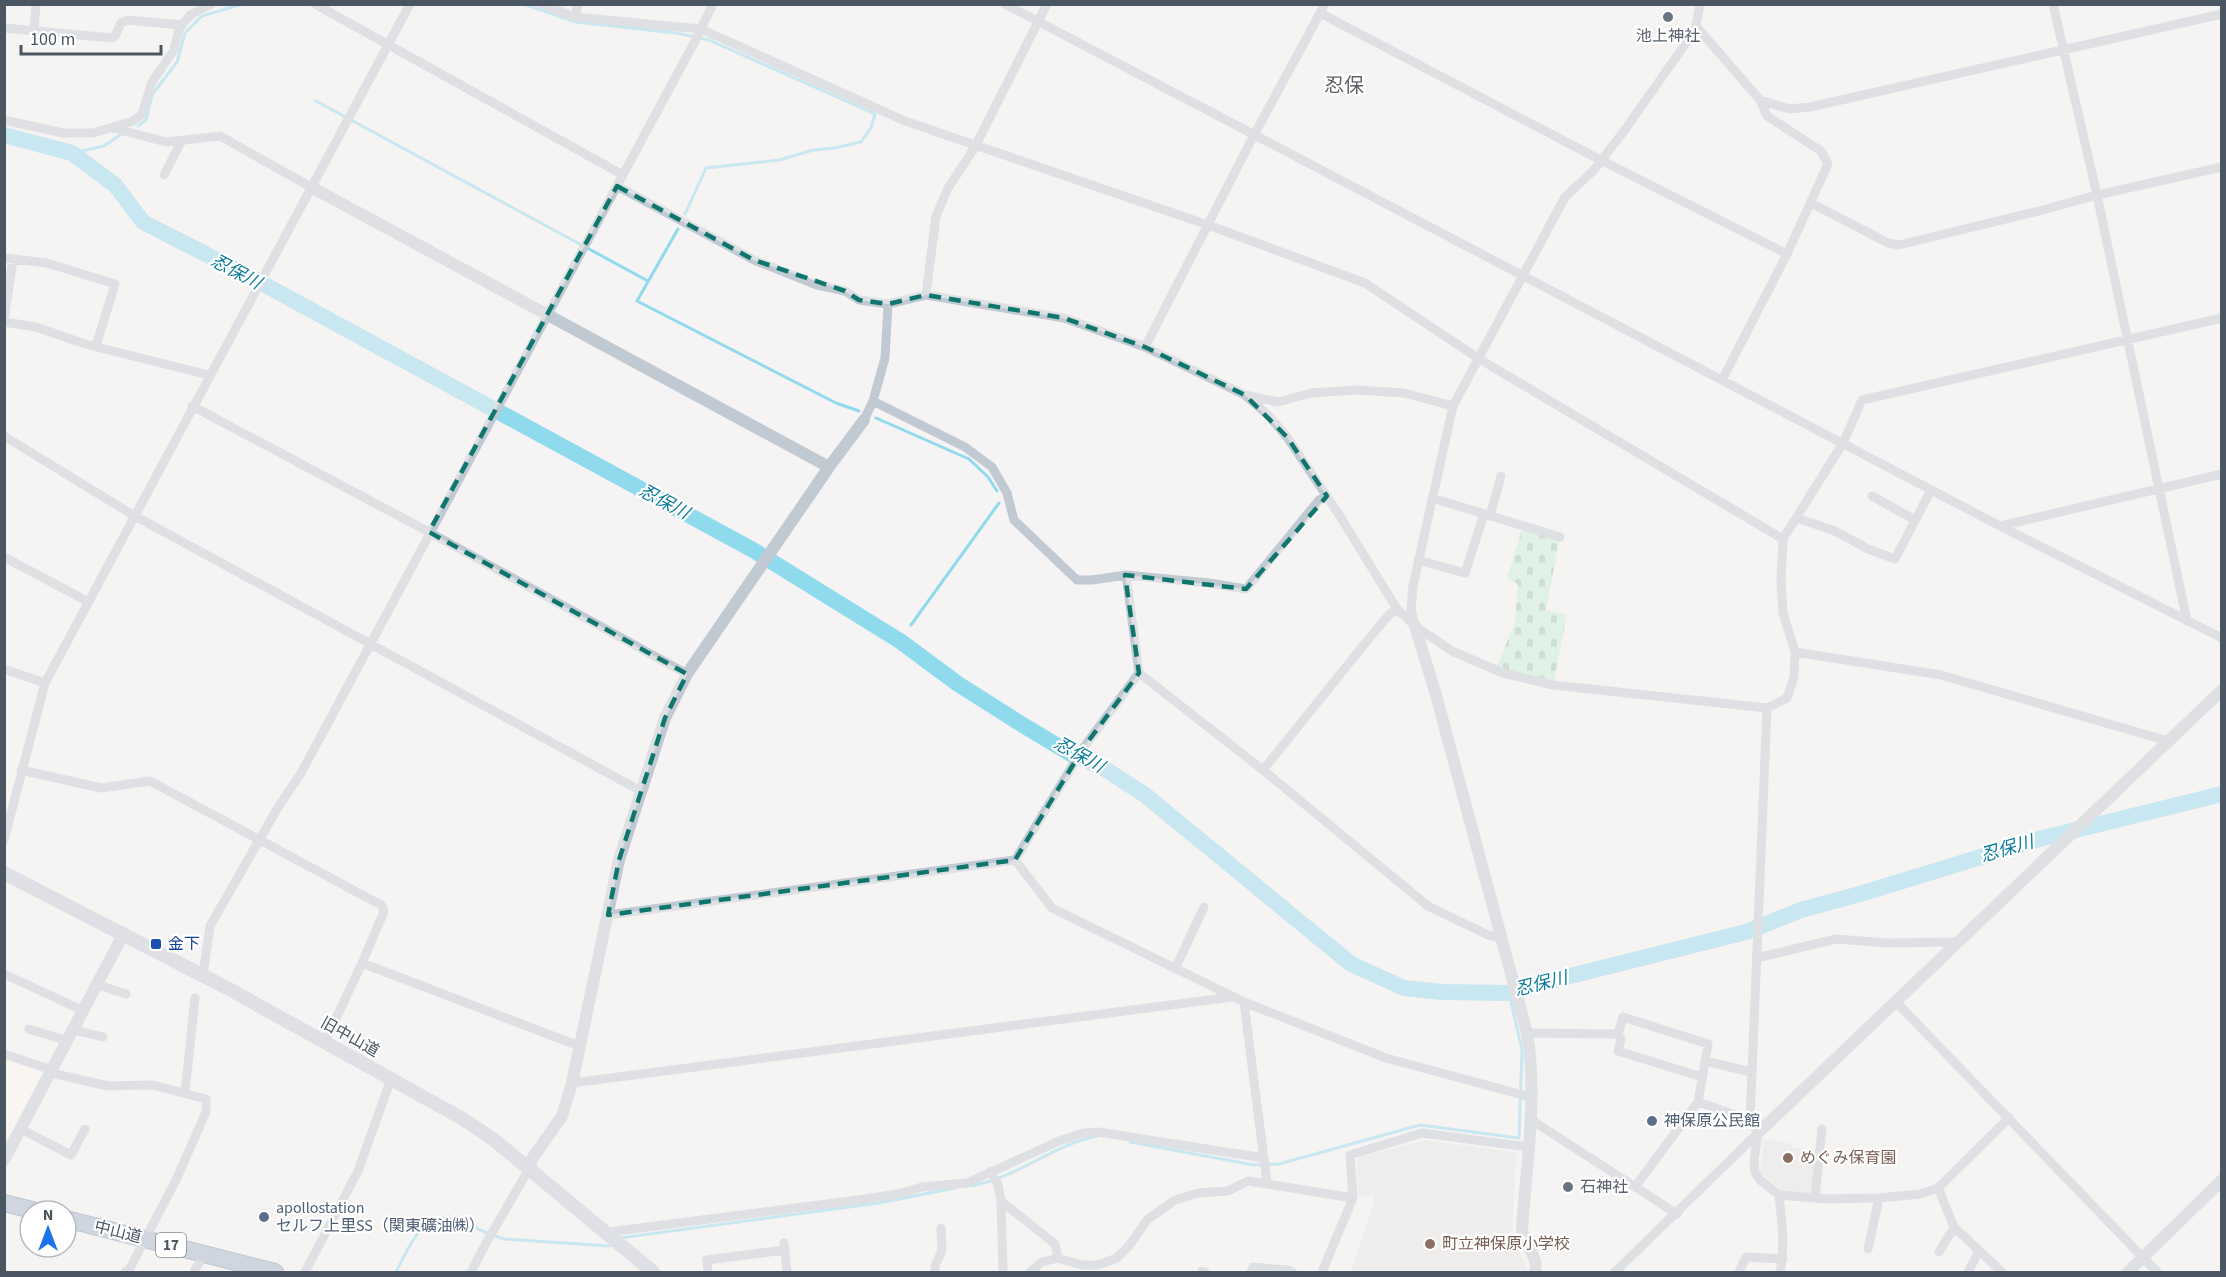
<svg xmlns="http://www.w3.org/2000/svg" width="2226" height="1277" font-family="'Source Sans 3','Noto Sans JP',sans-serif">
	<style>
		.commercial { fill: #fdf9ef }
		.education { fill: #e6e4e5 }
		.cemetery { fill: url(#cemetery-stones) }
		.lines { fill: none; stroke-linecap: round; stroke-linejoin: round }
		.stream { stroke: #90daee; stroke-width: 3 }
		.river { stroke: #90daee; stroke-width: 16 }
		.trunk-casing { stroke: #7690ad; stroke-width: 18 }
		.minor { stroke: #c1cad2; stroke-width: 9 }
		.tertiary { stroke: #c1cad2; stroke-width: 12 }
		.secondary { stroke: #c1cbd6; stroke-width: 14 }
		.trunk { stroke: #9fb4c9; stroke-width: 16 }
		.marked { fill: none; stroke: #0f766e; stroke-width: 4.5; stroke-dasharray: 12 8; stroke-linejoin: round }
		.worship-dot { fill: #6b7280; stroke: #fff; stroke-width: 2 }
		.transit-dot { fill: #1a4fb4; stroke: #fff; stroke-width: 2 }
		.service-dot { fill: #5c6f8a; stroke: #fff; stroke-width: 2 }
		.education-dot { fill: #8d6e63; stroke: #fff; stroke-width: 2 }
		.labels { text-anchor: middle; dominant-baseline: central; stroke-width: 4.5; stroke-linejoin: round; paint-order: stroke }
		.shield { fill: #fff; stroke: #808990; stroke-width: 1.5 }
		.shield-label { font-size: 15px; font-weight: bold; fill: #4a5661 }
		.worship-label { font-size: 16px; fill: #5b616d; stroke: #fff }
		.transit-label { font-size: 16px; fill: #164399; stroke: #fff; text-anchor: start }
		.street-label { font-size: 16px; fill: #4a5661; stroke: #fff }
		.service-label { font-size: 16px; fill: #4e5e75; stroke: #fff; text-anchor: start }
		.education-label { font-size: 16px; fill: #785e54; stroke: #fff; text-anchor: start }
		.water-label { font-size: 18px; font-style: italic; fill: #0c7c9b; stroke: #fff }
		.quarter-label { font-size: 20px; fill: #5f6368; stroke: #fff }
	</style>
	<defs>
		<pattern id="cemetery-stones" width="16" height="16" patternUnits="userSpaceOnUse" patternTransform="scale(1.5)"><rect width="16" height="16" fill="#c3f1d5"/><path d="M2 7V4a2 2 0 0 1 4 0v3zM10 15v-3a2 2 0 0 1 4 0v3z" fill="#a0c6b0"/></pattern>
	</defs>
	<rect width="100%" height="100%" fill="#f5f3f3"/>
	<path class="commercial" d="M5 1057 40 1070 41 1074 5 1143Z"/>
	<path class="education" d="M1763 1139 1792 1144V1148L1815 1150 1813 1196 1785 1193 1761 1173Z
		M1425 1140 1513 1152 1516 1154 1512 1236 1527 1269 1526 1272H1352V1268L1374 1204 1373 1196 1362 1197 1358 1195 1357 1162 1360 1157Z"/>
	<path class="cemetery" d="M1523 526 1560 537 1546 610 1567 615 1553 685 1495 671 1515 622 1518 584 1507 579Z"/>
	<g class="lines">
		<path class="stream" d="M523 4 576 22 676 33 709 40 875 114 871 128 861 142 834 148 813 150 780 160 706 168 685 214
			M316 101 648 281
			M138 126 146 120 152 95 177 62 185 33 202 16 243 4
			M72 153 104 146 123 133
			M678 229 637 301 836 403 859 411
			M876 418 969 459 988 477 997 491
			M911 625 999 503
			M900 641 902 637
			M1130 1142 1254 1165 1279 1164 1420 1125 1519 1138 1522 1050 1509 993
			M970 1186C1016 1179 1052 1145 1097 1136
			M620 1238 879 1203 955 1188
			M396 1272C408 1250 422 1208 457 1220 473 1225 487 1235 505 1239L609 1246 612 1244"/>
		<path class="river" d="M4 135 72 153 115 185 143 222 254 279 753 550 900 641 958 684 1018 722 1071 754 1102 767 1145 795 1351 964 1404 988 1442 992 1509 993 1538 984 1746 932 1801 910 1860 894 2039 839 2222 794"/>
		<g class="trunk-casing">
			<path id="trunk" d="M4 1203 36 1211
				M66 1219 275 1272"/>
		</g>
		<path class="minor" d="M315 4 623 175
			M541 4 575 17 701 29 905 121 1208 225 1365 283 1481 360 1783 539
			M1005 4 2000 526 2222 638
			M2053 4 2097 195 2187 621
			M1320 13 1589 154 1787 254
			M575 17 578 4
			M1696 26 1760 100 1767 116 1821 151 1828 164 1787 254 1722 380
			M4 28 112 38 115 36 121 23 127 20 182 25
			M34 32 36 4
			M1760 100 1789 109 1810 107 2222 14
			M4 120 63 133H93L133 121 142 114 152 82 174 50 179 29 190 15 211 4
			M113 128 166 142 220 136 311 187
			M164 175 181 142
			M617 186 754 260 817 285 845 291 859 300 888 304 926 295 1064 318 1145 347 1245 395 1278 402 1311 393 1357 390 1404 393 1453 406
			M1811 203 1888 243 1899 245 2039 211 2097 195 2222 167
			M4 258 47 263 115 284 96 346
			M926 295 936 216 948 188 975 147 1047 4
			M4 320 13 259
			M4 322 36 327 85 344 209 375
			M1145 347 1254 135 1325 4
			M1245 395 1268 415 1287 437 1338 513 1397 609 1415 626 1452 651 1503 673 1553 685 1767 708 1787 698 1794 677 1795 652 1783 613 1781 580 1783 539 1843 443 1862 400 2222 318
			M873 401 965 447 992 467 1007 493 1014 520 1077 580H1092L1126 575 1209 583 1246 589 1319 500 1327 496
			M192 406 429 532 687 674
			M864 420 873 401 885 358 888 304
			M4 436 133 515 641 791
			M1872 496 1915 520
			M1432 498 1560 537
			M1490 516 1501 476
			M1797 518 1835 531 1868 549 1895 559 1931 490
			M2000 526 2222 474
			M4 557 87 601
			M1418 560 1465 573 1484 514
			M1126 575 1139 673 1263 770 1428 906 1488 935 1502 939
			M1415 626 1411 609 1413 586 1453 406 1565 197 1594 170 1624 131 1691 36 1696 26 1700 4
			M1795 652 1941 675 2168 741
			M4 669 45 683
			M1767 708 1750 1120 1758 1133 1754 1161 1755 1172 1760 1180 1779 1195 1826 1199 1879 1198 1920 1194 1938 1188 2009 1118
			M21 770 101 788 150 781 381 905 384 910 383 914 362 963 579 1046
			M1263 770 1375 631 1390 614 1397 609
			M4 840 45 683 410 4
			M1015 860 1052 908 1244 1002 1386 1058 1530 1097
			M608 915 1015 860 1084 747 1139 673
			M1756 958 1836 939 1887 943 1958 942
			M1175 969 1204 907
			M4 974 84 1011
			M203 975 210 926 277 809 301 773 695 41 713 4
			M98 985 126 994
			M1244 1002 1267 1183
			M1896 1002 2157 1272
			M29 1029 68 1041
			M74 1030 103 1037
			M1527 1033 1618 1034 1623 1017 1708 1044 1698 1102 1750 1120
			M1618 1034 1621 1039 1618 1051 1702 1077
			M325 1042 362 963
			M4 1054 46 1068 51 1073 108 1086 153 1085 206 1099V1112L176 1180 129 1270 125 1272
			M1705 1061 1751 1072
			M572 1083 1232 997
			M185 1093 195 998
			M1530 1119 1677 1214
			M21 1129 71 1155 85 1129
			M991 1171 998 1185 1001 1201 1003 1272
			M1635 1187 1698 1102
			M1938 1188 1954 1227 2002 1272
			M1779 1195C1782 1221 1785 1247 1780 1272
			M1815 1198 1822 1129
			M1001 1201 1055 1244 1058 1258
			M609 1236 612 1232 616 1231 858 1200 898 1194 922 1187 967 1183 1059 1141 1083 1133 1098 1132 1264 1158
			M784 1243 787 1272
			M1868 1249 1879 1198
			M1939 1252 1954 1227
			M1202 1271 1205 1272
			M194 1272 204 1254
			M305 1272 358 1171 391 1079
			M471 1272 485 1245 529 1169
			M708 1272 707 1260 784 1250
			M935 1272V1266L942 1250 941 1228
			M1030 1272 1042 1262 1058 1258 1082 1265H1098L1117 1258 1129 1246 1147 1220 1175 1200 1198 1193 1228 1191 1248 1181 1353 1198
			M1251 1272 1253 1267 1287 1270 1292 1272
			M1322 1272 1353 1198 1350 1155 1422 1133 1528 1147
			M1615 1272 1758 1133
			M1739 1272 1746 1257 1783 1259
			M1968 1272 1979 1251"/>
		<path class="tertiary" d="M311 187 829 467
			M1415 626 1436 695 1527 1033C1538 1097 1526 1166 1522 1230 1525 1246 1539 1256 1535 1272
			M1758 1133 2222 690
			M4 1160 124 933
			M529 1169 532 1159 562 1116 572 1083 619 860 665 718 687 674 829 467 864 420
			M2128 1272 2222 1180"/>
		<path class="secondary" d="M4 873 229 989 463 1119 493 1139 653 1272"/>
		<use href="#trunk" class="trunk"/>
	</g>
	<path d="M0 0H2226V1277H0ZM617 186 754 260 845 291 859 300 888 304 926 295 1064 318 1145 347 1245 395 1287 437 1327 496 1246 589 1125 575 1139 673 1084 747 1015 860 608 915 619 860 665 718 687 674 429 532Z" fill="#f5f3f3" fill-opacity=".55" fill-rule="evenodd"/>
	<path class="marked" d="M617 186 754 260 845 291 859 300 888 304 926 295 1064 318 1145 347 1245 395 1287 437 1327 496 1246 589 1125 575 1139 673 1084 747 1015 860 608 915 619 860 665 718 687 674 429 532Z"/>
	<g class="worship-dot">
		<circle cx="1668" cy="17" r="6"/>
		<circle cx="1568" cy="1187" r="6"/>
	</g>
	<rect class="transit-dot" x="150" y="938" width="12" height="12" rx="3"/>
	<g class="service-dot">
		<circle cx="1652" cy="1121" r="6"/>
		<circle cx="264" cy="1217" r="6"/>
	</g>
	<g class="education-dot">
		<circle cx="1788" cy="1158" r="6"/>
		<circle cx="1430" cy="1244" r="6"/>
	</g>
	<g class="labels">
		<rect class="shield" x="156" y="1233" width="30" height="24" rx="4.5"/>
		<g class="shield-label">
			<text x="171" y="1245">17</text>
		</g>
		<g class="worship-label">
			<text x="1668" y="36">池上神社</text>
			<text x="1580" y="1187" text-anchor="start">石神社</text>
		</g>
		<g class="transit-label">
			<text x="168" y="944">金下</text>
		</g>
		<g class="street-label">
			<text transform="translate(350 1037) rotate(29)">旧中山道</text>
			<text transform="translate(118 1232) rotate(14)">中山道</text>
		</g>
		<g class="service-label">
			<text x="1664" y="1121">神保原公民館</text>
			<text x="276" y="1208">apollostation<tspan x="276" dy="18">セルフ上里SS（関東礦油㈱）</tspan></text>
		</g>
		<g class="education-label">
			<text x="1800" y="1158">めぐみ保育園</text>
			<text x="1442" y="1244">町立神保原小学校</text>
		</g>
		<g class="water-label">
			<text transform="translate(236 272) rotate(28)">忍保川</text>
			<text transform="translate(664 502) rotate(28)">忍保川</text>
			<text transform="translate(1079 755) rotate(29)">忍保川</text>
			<text transform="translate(2007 849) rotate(-16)">忍保川</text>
			<text transform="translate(1541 984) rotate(-14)">忍保川</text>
		</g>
		<g class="quarter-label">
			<text x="1344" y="86">忍保</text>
		</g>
	</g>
	<rect width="2226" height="1277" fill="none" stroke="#4a5661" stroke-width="12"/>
	<g transform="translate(48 1229)"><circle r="28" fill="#ffffff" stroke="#b7bbc0" stroke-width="1.5"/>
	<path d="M0-4.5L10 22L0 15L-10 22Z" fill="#1a73e8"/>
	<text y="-9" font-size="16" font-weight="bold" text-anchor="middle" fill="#4a5661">N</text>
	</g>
	<path d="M21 45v9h140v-9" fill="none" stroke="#4a5661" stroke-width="3"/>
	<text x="30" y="45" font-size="18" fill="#4a5661" stroke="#ffffff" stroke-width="4.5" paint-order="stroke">100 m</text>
</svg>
